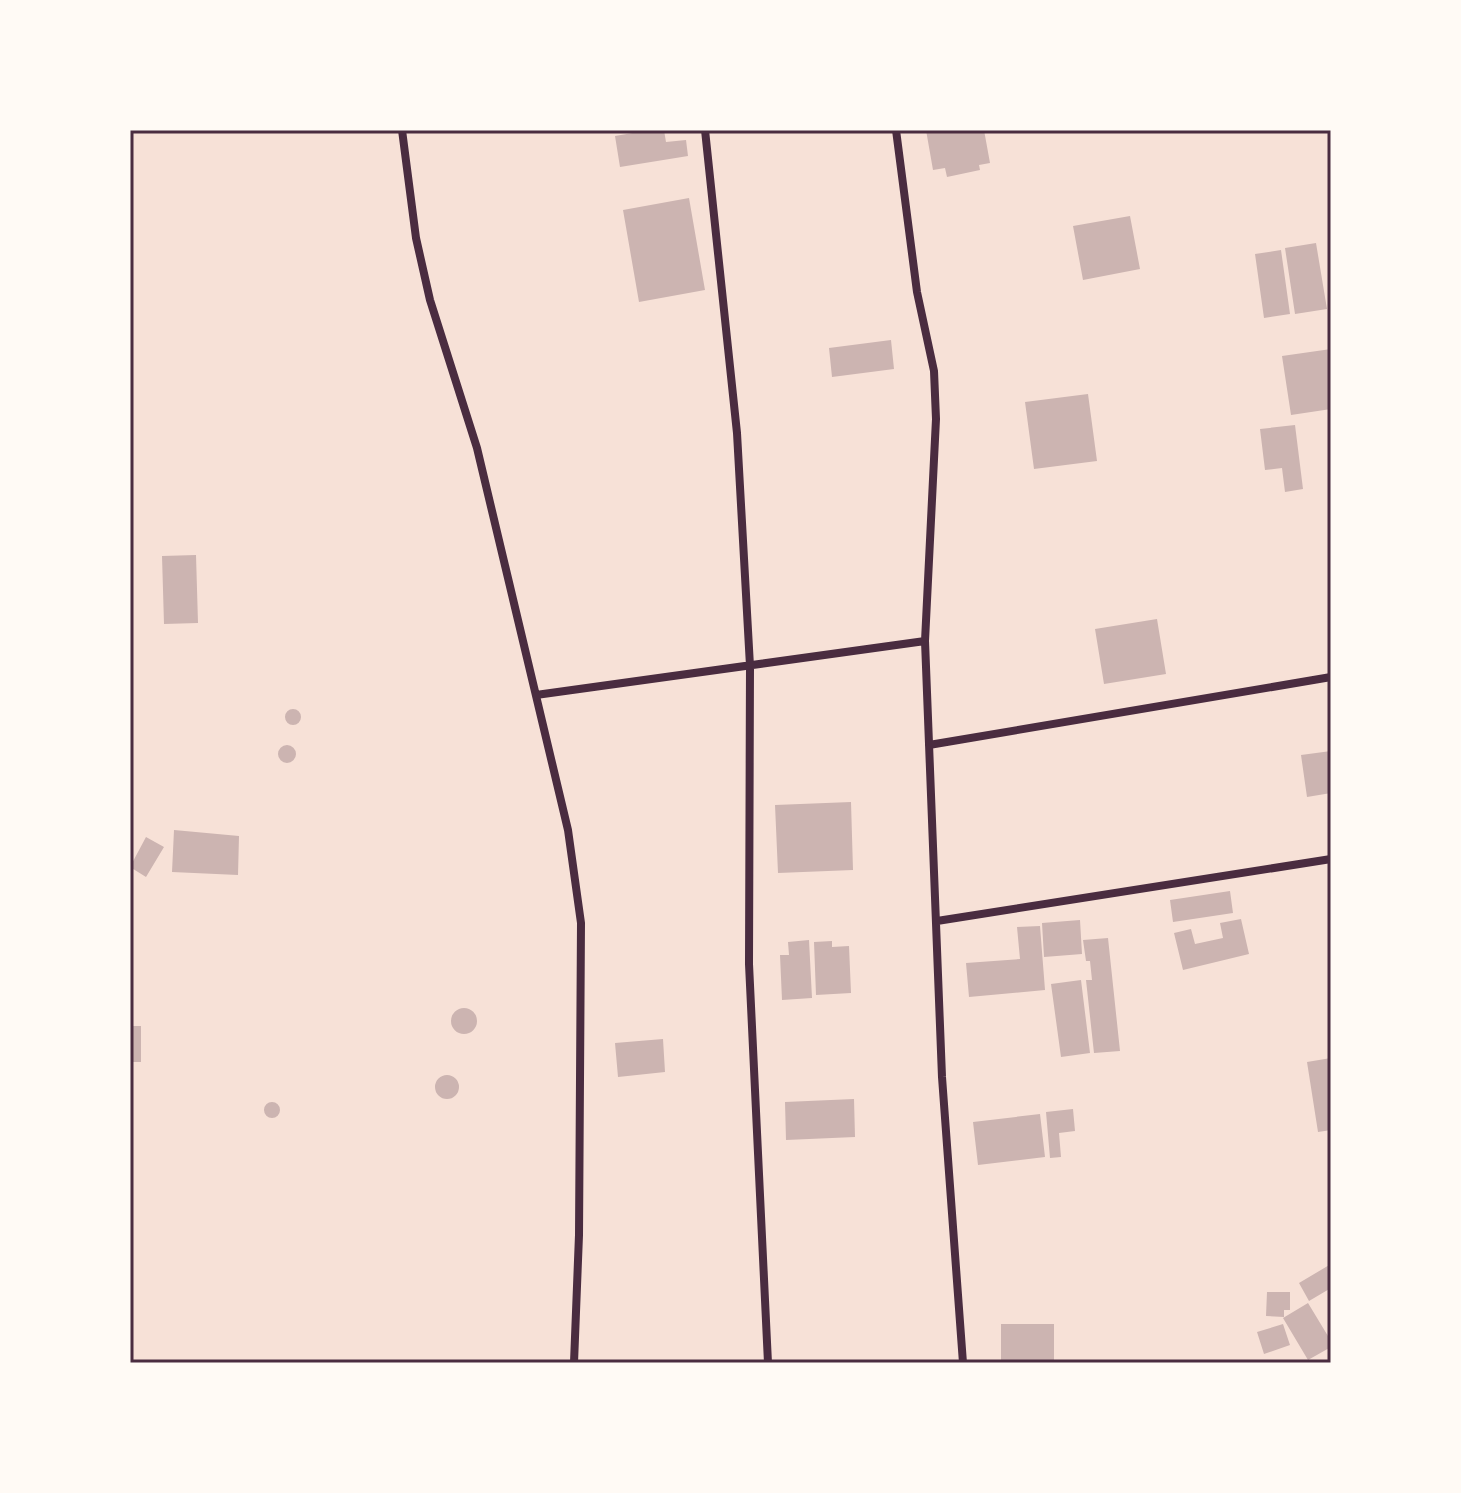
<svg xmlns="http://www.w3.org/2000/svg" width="1461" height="1493" font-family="Inter,sans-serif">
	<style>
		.building { fill: #ccb4b1 }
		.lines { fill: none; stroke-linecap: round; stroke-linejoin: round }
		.minor { stroke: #4a2c40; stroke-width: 8 }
		.neatline { fill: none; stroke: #4a2c40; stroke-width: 3 }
	</style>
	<rect width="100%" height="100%" fill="#f7e1d7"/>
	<path class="building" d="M650 130H664L666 142 686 140 688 156 620 167 615 136Z
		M926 130H984L990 163 979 165 980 170 947 177 945 168 933 170Z
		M689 198 705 290 639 302 623 210Z
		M1130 216 1140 269 1083 280 1073 226Z
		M1316 243 1327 309 1295 314 1285 248Z
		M1281 250 1290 314 1264 318 1255 254Z
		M891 340 894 369 832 377 829 348Z
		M1331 349V409L1291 415 1282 356Z
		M1088 394 1097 461 1034 469 1025 402Z
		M1295 425 1303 489 1285 492 1282 468 1265 470 1260 429Z
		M196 555 198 623 164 624 162 556Z
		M1157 619 1166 674 1104 684 1095 629Z
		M285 717a8 8 0 1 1 16 0a8 8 0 1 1-16 0Z
		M278 754a9 9 0 1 1 18 0a9 9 0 1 1-18 0Z
		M1331 751V793L1307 797 1301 755Z
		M851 802 853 870 778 873 775 805Z
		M174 830 239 836 238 875 172 872Z
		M146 837 164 847 146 877 130 867Z
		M1230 891 1233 913 1173 922 1170 900Z
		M1241 919 1249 954 1183 970 1174 933 1191 929 1195 944 1223 938 1220 923Z
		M1080 920 1082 954 1044 957 1042 923Z
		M1040 926 1045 990 969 997 966 963 1020 959 1017 927Z
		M1108 938 1120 1051 1094 1053 1086 980H1092L1090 961H1086L1083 940Z
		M809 940 812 998 782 1000 780 955H789L788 942Z
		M832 941V947L849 946 851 993 816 995 814 942Z
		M1081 980 1090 1053 1061 1057 1051 984Z
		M451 1021a13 13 0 1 1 26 0a13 13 0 1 1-26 0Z
		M130 1026H141V1062H130Z
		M663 1039 665 1072 618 1077 615 1043Z
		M1331 1058V1130L1318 1132 1307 1062Z
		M435 1087a12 12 0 1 1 24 0a12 12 0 1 1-24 0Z
		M854 1099 855 1137 786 1140 785 1102Z
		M264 1110a8 8 0 1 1 16 0a8 8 0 1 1-16 0Z
		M1073 1109 1075 1131 1059 1133 1061 1157 1050 1158 1046 1112Z
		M1040 1114 1045 1157 978 1165 973 1122Z
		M1331 1264V1288L1309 1301 1299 1283Z
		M1267 1292H1290V1310H1284V1317L1266 1316Z
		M1308 1303 1331 1341V1347L1308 1360 1283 1318Z
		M1001 1324H1054V1363H1001Z
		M1283 1324 1290 1345 1264 1354 1257 1332Z"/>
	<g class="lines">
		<path class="minor" d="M402 130 416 238 430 300 477 448 568 830 581 923 579 1235 574 1363
			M705 130 737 433 750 666 749 964 768 1363
			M896 130 917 292 934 371 936 419 925 641 942 1077 963 1363
			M536 695 925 641
			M929 745 1331 677
			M937 921 1331 859"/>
	</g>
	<rect width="1461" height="1493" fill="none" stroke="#fffaf5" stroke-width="264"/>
	<rect x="132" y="132" width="1197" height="1229" class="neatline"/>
</svg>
